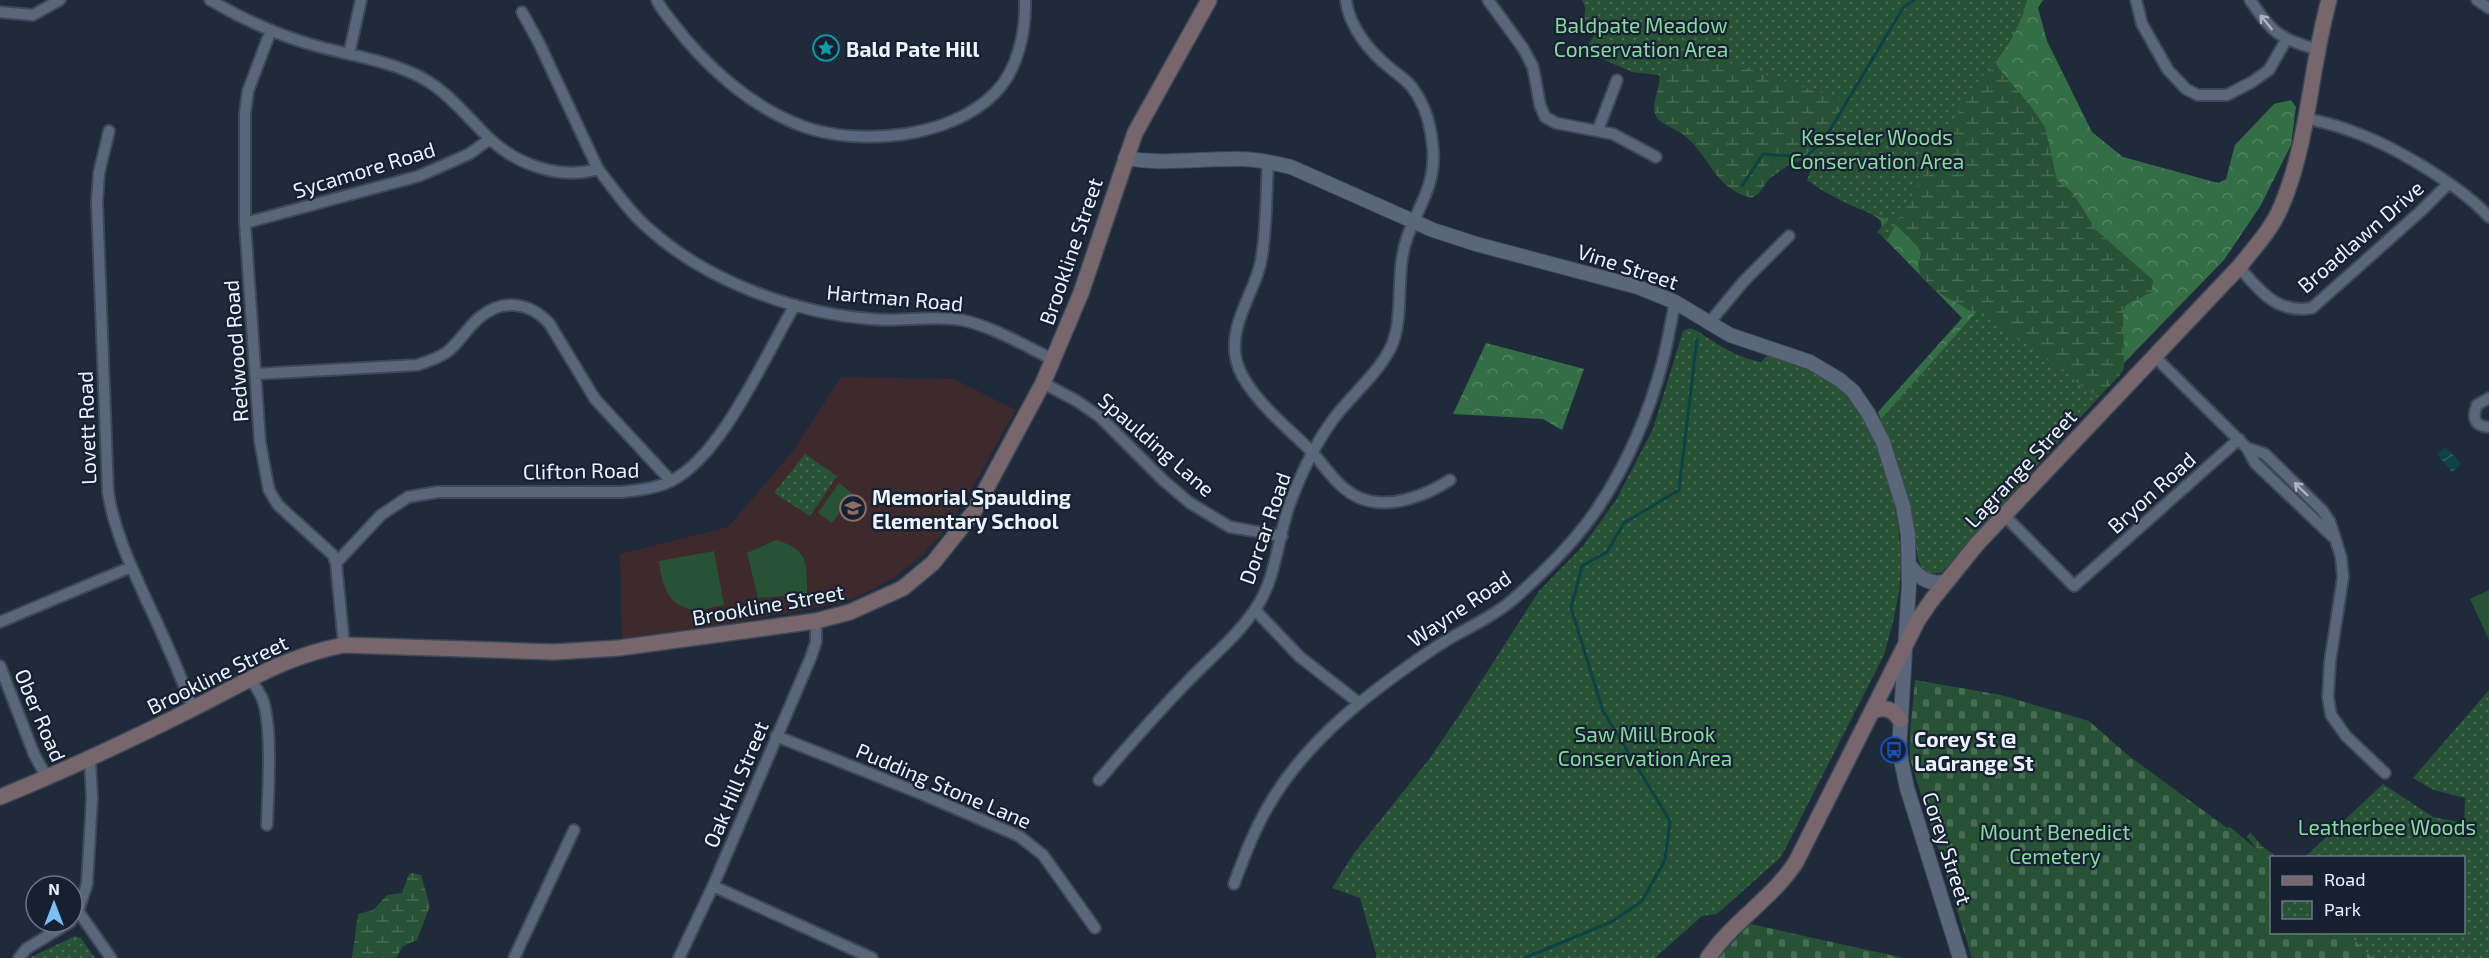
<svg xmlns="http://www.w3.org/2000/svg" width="2489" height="958" font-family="'Exo 2',sans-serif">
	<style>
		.education { fill: #3e2a2d }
		.forest { fill: url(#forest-crowns) }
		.wetland { fill: url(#wetland-marsh) }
		.cemetery { fill: url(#cemetery-stones) }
		.park { fill: url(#park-dots) }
		.pitch { fill: #285235 }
		.water { fill: url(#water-waves) }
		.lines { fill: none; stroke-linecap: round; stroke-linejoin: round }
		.stream { stroke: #0e4345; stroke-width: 3 }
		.minor-casing { stroke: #3f4857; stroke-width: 14 }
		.tertiary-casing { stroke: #3f4857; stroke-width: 16 }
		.secondary-casing { stroke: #3f4857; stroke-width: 18 }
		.minor { stroke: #5a677b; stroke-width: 10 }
		.tertiary { stroke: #5a677b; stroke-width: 14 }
		.secondary { stroke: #77676c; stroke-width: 15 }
		.oneway { stroke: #aab4c4 }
		.labels { text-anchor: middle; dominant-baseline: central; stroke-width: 4.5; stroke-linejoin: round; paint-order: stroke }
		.park-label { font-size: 21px; fill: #87db9e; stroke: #162031 }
		.poi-label { font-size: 21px; font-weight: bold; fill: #ecf3ff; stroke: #162031; text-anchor: start }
		.street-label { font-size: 21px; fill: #ecf3ff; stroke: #162031 }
	</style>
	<defs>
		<pattern id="forest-crowns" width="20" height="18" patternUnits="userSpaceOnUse" patternTransform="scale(1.5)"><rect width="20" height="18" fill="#346e46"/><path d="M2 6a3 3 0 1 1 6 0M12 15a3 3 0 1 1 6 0" fill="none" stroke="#528362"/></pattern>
		<pattern id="wetland-marsh" width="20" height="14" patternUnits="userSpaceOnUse" patternTransform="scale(1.5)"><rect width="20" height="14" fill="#285235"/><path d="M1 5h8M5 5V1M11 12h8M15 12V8" fill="none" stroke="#476b53"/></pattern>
		<pattern id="cemetery-stones" width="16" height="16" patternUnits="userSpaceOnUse" patternTransform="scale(1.5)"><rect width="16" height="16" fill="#285235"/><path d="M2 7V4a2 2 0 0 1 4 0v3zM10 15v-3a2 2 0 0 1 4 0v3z" fill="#476b53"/></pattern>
		<pattern id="park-dots" width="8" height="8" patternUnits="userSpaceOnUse" patternTransform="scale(1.5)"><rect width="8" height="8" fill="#285235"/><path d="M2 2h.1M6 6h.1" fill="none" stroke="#476b53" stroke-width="1.8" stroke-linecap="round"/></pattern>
		<pattern id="water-waves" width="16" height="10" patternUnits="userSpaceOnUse" patternTransform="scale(1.5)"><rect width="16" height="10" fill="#0e4345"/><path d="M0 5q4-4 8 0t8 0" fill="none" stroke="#315f61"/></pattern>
	</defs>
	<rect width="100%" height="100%" fill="#1f2a3b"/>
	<path class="education" d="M841 377 954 379 1016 410 962 505 942 534 921 556 895 577 865 593 841 603 720 625 622 638 620 554 728 527 793 451Z"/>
	<path class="forest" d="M1986 0H2043L2038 8 2047 41 2092 132 2123 157 2218 183 2226 179 2235 145 2274 104 2291 100 2296 107 2291 145 2261 205 2224 260 1991 500 1937 569 1919 561 1902 477 1878 412 1962 318 1883 237 1881 221 1826 178Z
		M1486 343 1584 369 1562 430 1543 419 1453 414Z"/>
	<path class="wetland" d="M1586 0H1969L1978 35 2001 71 2030 105 2045 127 2057 180 2072 192 2096 230 2153 280 2152 292 2126 305 2123 313 2124 367 2120 375 2081 416 1996 330 1974 313 1934 290 1920 274 1918 265 1921 253 1917 246 1890 219 1824 167 1800 161 1790 164 1769 179 1759 193 1752 198C1713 188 1712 159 1686 137 1678 129 1662 126 1656 116 1649 103 1662 89 1659 75 1633 58 1603 48 1584 21Z
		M2250 832 2263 847 2277 857 2272 858 2271 866 2247 837Z
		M412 873 421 875 430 906 417 940 403 946 396 958H352L358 914 373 910 387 895 402 893 409 874Z"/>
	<path class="cemetery" d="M1915 680 2001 695 2089 721 2129 756 2227 828 2230 827 2271 861 2272 932 2347 933 2373 958H1972L1910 759V734Z
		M1750 924 1904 958H1718Z"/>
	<path class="park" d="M1582 0H2027C2019 33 2000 61 1975 83L1887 240 1877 232 1888 220C1858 209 1833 199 1807 180L1824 134 1844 100 1677 46 1666 76 1632 72 1584 51 1596 33Z
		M1979 309 2098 398 1942 572 1928 575 1920 565 1908 499 1881 419Z
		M1690 328C1698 330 1704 336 1711 340 1726 350 1744 359 1761 362L1769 354C1794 363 1824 370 1843 389 1885 429 1905 528 1900 583 1897 608 1891 631 1884 655L1781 857 1717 914 1702 916 1655 958H1377L1360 898 1332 888 1354 853 1430 758 1460 714 1539 591 1583 546 1616 500 1653 429 1683 331Z
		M805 454 837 476 810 516 774 493Z
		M2489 690V958H2373L2347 933 2464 932V858L2305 857 2383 784 2433 817 2464 823 2465 798 2434 790 2413 778Z
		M75 936 81 938 95 958H29Z"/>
	<path class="pitch" d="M839 483 853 494 832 523 818 513Z
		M776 540C809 550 807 563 807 594L758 598 747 553Z
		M714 551 724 605C715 606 704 611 695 610 667 607 662 584 659 561Z
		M2489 590V640L2470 599Z"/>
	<path class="water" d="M2446 447 2461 464 2452 472 2437 454Z"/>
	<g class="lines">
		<path class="stream" d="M1742 186 1763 154 1806 157 1824 140 1903 8 1914 0
			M1525 958 1613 921 1642 901 1665 860 1670 821 1603 711 1571 608 1582 566 1607 552 1624 523 1679 490 1697 339"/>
		<g class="minor-casing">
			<path id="minor" d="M210 0C244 20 282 37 320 47 351 55 383 60 412 73 445 87 464 114 489 138 517 165 560 180 598 169 614 189 629 212 648 228 706 281 794 313 871 319 901 322 932 315 962 320 994 327 1025 346 1054 360
				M657 0C660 8 667 15 672 22 705 66 751 107 802 126 859 147 951 138 995 93 1018 70 1026 31 1025 0
				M1488 0 1523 48 1533 67 1540 105 1545 117 1556 123 1613 134 1656 157
				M2136 0 2142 24 2168 70 2186 89 2198 95H2227L2252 82 2269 70 2286 40
				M2250 0C2274 35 2278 37 2318 50
				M2477 0 2489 8
				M0 12 33 15 60 0
				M522 12 539 43 598 169
				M271 30 248 91 245 113V223L260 442 269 490 278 505 333 555 336 563 344 645
				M349 54 361 0
				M2306 118C2321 122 2336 125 2351 131 2392 145 2460 185 2489 217
				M1598 130 1617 80
				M109 131 99 173 97 202 108 492C114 530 130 564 146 599 163 635 179 671 193 709
				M1268 161C1266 194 1267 229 1261 261 1255 291 1232 320 1235 352 1236 365 1241 375 1248 385 1265 410 1290 430 1311 451 1326 467 1338 489 1360 498 1389 510 1425 496 1450 480
				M245 223 419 176 469 154 490 139
				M2239 267C2260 291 2277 314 2312 308L2422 210 2448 184
				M1709 323 1744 281 1789 236
				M2154 356 2247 448 2255 463 2332 536
				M255 374 417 365C427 362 437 359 447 352 459 343 467 328 479 318 502 298 529 302 549 323L595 399 671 481
				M1043 383 1077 401 1100 417 1163 480 1190 503 1230 527 1282 536
				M2489 398 2477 405C2472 418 2474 426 2489 427
				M2247 448 2265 454 2322 510 2330 522 2341 557 2343 577 2330 662 2328 697 2331 715 2346 736 2385 773
				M2005 516 2074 586 2239 439
				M336 563 381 515 408 497 438 492H621C638 490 655 489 671 481 723 455 765 355 795 305
				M1255 610 1300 657 1359 703
				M0 622 131 567
				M0 666 34 754 47 778
				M250 678C254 685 259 691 262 698 273 725 268 794 267 825
				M776 736 922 794 1019 836 1043 855 1095 928
				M90 759 92 798 87 884 78 911 111 958
				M1099 780C1128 746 1157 713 1188 681 1210 658 1236 637 1254 611 1278 578 1277 534 1292 498 1302 472 1316 443 1332 421 1350 396 1376 376 1390 349 1405 321 1395 274 1406 241 1416 209 1436 187 1433 150 1431 126 1426 105 1411 86 1405 79 1397 74 1390 68 1370 52 1349 27 1346 0
				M1234 884C1244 857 1254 830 1269 805 1307 739 1371 691 1433 649 1457 632 1487 621 1510 602 1541 575 1574 543 1597 509 1627 465 1650 411 1663 360 1668 341 1671 321 1675 302
				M713 886 872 958
				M19 958 26 949 70 922
				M514 958 574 830
				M679 958 713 886 811 657 816 642V621"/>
		</g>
		<g class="tertiary-casing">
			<path id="tertiary" d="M1125 158C1163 165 1202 158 1241 159 1258 159 1274 163 1291 167L1433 230 1476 244 1638 287 1675 302 1730 335 1810 362 1840 380 1853 391 1868 413 1883 442 1903 506 1908 535 1909 584 1899 750 1907 788 1960 958
				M1909 564C1918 578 1930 586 1947 581"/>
		</g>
		<g class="secondary-casing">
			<path id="secondary" d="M1873 711C1884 706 1894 709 1900 720
				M0 797C64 771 126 742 188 711 243 684 282 657 344 645L554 652 619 648 816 621 850 612 903 588 933 563 973 513 1043 383 1081 293 1135 133 1209 0
				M1708 958C1733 921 1772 899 1796 862L1918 620 1931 601 1977 544 2239 267C2254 248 2272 229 2281 207 2309 142 2310 68 2329 0"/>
		</g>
		<use href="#minor" class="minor"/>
		<use href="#tertiary" class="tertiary"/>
		<use href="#secondary" class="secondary"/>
	</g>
	<defs><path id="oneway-shaft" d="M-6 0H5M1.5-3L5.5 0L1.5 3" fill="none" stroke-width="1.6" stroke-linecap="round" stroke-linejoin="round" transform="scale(1.5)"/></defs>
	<g class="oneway">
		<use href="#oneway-shaft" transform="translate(2266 22) rotate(-129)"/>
		<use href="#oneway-shaft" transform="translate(2301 489) rotate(-136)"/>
	</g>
	<defs>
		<g id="sight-ring" transform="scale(1.35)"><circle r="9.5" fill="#162031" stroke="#0f9aa8" stroke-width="1.5"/><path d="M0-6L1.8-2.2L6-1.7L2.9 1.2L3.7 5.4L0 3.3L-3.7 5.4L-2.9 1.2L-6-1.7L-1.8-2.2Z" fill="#0f9aa8"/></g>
		<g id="school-ring" transform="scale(1.35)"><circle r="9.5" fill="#162031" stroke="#8d6e63" stroke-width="1.5"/><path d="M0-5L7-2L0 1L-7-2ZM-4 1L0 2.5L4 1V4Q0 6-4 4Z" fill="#8d6e63"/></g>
		<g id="bus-ring" transform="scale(1.35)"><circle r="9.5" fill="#162031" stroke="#1a4fb4" stroke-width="1.5"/><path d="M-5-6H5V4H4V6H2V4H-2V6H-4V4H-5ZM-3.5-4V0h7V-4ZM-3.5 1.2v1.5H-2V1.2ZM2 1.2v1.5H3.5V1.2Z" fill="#1a4fb4"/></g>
	</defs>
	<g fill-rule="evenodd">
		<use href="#sight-ring" x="826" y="48"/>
		<use href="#school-ring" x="853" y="508"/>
		<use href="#bus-ring" x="1894" y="750"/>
	</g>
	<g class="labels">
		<g class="park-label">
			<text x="1641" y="24">Baldpate Meadow<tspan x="1641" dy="24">Conservation Area</tspan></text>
			<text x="1877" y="136">Kesseler Woods<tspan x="1877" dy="24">Conservation Area</tspan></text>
			<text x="1645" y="733">Saw Mill Brook<tspan x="1645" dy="24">Conservation Area</tspan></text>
			<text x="2387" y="826">Leatherbee Woods</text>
			<text x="2055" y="831">Mount Benedict<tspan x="2055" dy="24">Cemetery</tspan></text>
		</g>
		<g class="poi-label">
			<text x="846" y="48">Bald Pate Hill</text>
			<text x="872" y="496">Memorial Spaulding<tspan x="872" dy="24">Elementary School</tspan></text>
			<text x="1914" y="738">Corey St @<tspan x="1914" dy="24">LaGrange St</tspan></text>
		</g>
		<g class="street-label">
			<text transform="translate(364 169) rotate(-17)">Sycamore Road</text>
			<text transform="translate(2360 236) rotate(-41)">Broadlawn Drive</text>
			<text transform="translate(1070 251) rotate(-71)">Brookline Street</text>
			<text transform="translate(1628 266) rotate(18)">Vine Street</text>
			<text transform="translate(895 297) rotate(5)">Hartman Road</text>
			<text transform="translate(235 351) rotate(-94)">Redwood Road</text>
			<text transform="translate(86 428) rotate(-92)">Lovett Road</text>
			<text transform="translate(1157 444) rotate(41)">Spaulding Lane</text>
			<text transform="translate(2020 468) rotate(-47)">Lagrange Street</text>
			<text transform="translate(581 470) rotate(-1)">Clifton Road</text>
			<text transform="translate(2151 492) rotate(-42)">Bryon Road</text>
			<text transform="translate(1264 528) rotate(-71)">Dorcar Road</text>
			<text transform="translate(768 604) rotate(-10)">Brookline Street</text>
			<text transform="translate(1459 608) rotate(-34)">Wayne Road</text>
			<text transform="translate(217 674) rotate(-26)">Brookline Street</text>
			<text transform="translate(41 715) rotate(67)">Ober Road</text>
			<text transform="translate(735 784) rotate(-67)">Oak Hill Street</text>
			<text transform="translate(944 785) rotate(23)">Pudding Stone Lane</text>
			<text transform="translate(1948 848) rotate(72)">Corey Street</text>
		</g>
	</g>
	<rect x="2270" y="856" width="195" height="78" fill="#162031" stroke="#6c7483" stroke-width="1.5"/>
	<rect x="2282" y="876" width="30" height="9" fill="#77676c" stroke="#6c7483" stroke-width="1.5"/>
	<text x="2324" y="886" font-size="18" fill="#ecf3ff">Road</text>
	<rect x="2282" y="901" width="30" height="18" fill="url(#park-dots)" stroke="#6c7483" stroke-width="1.5"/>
	<text x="2324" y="916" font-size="18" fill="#ecf3ff">Park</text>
	<g transform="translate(54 904)"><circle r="28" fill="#162031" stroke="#6c7483" stroke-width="1.5"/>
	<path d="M0-4.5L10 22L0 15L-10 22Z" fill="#7abff8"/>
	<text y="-9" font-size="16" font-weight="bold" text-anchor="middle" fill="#ecf3ff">N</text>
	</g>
</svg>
